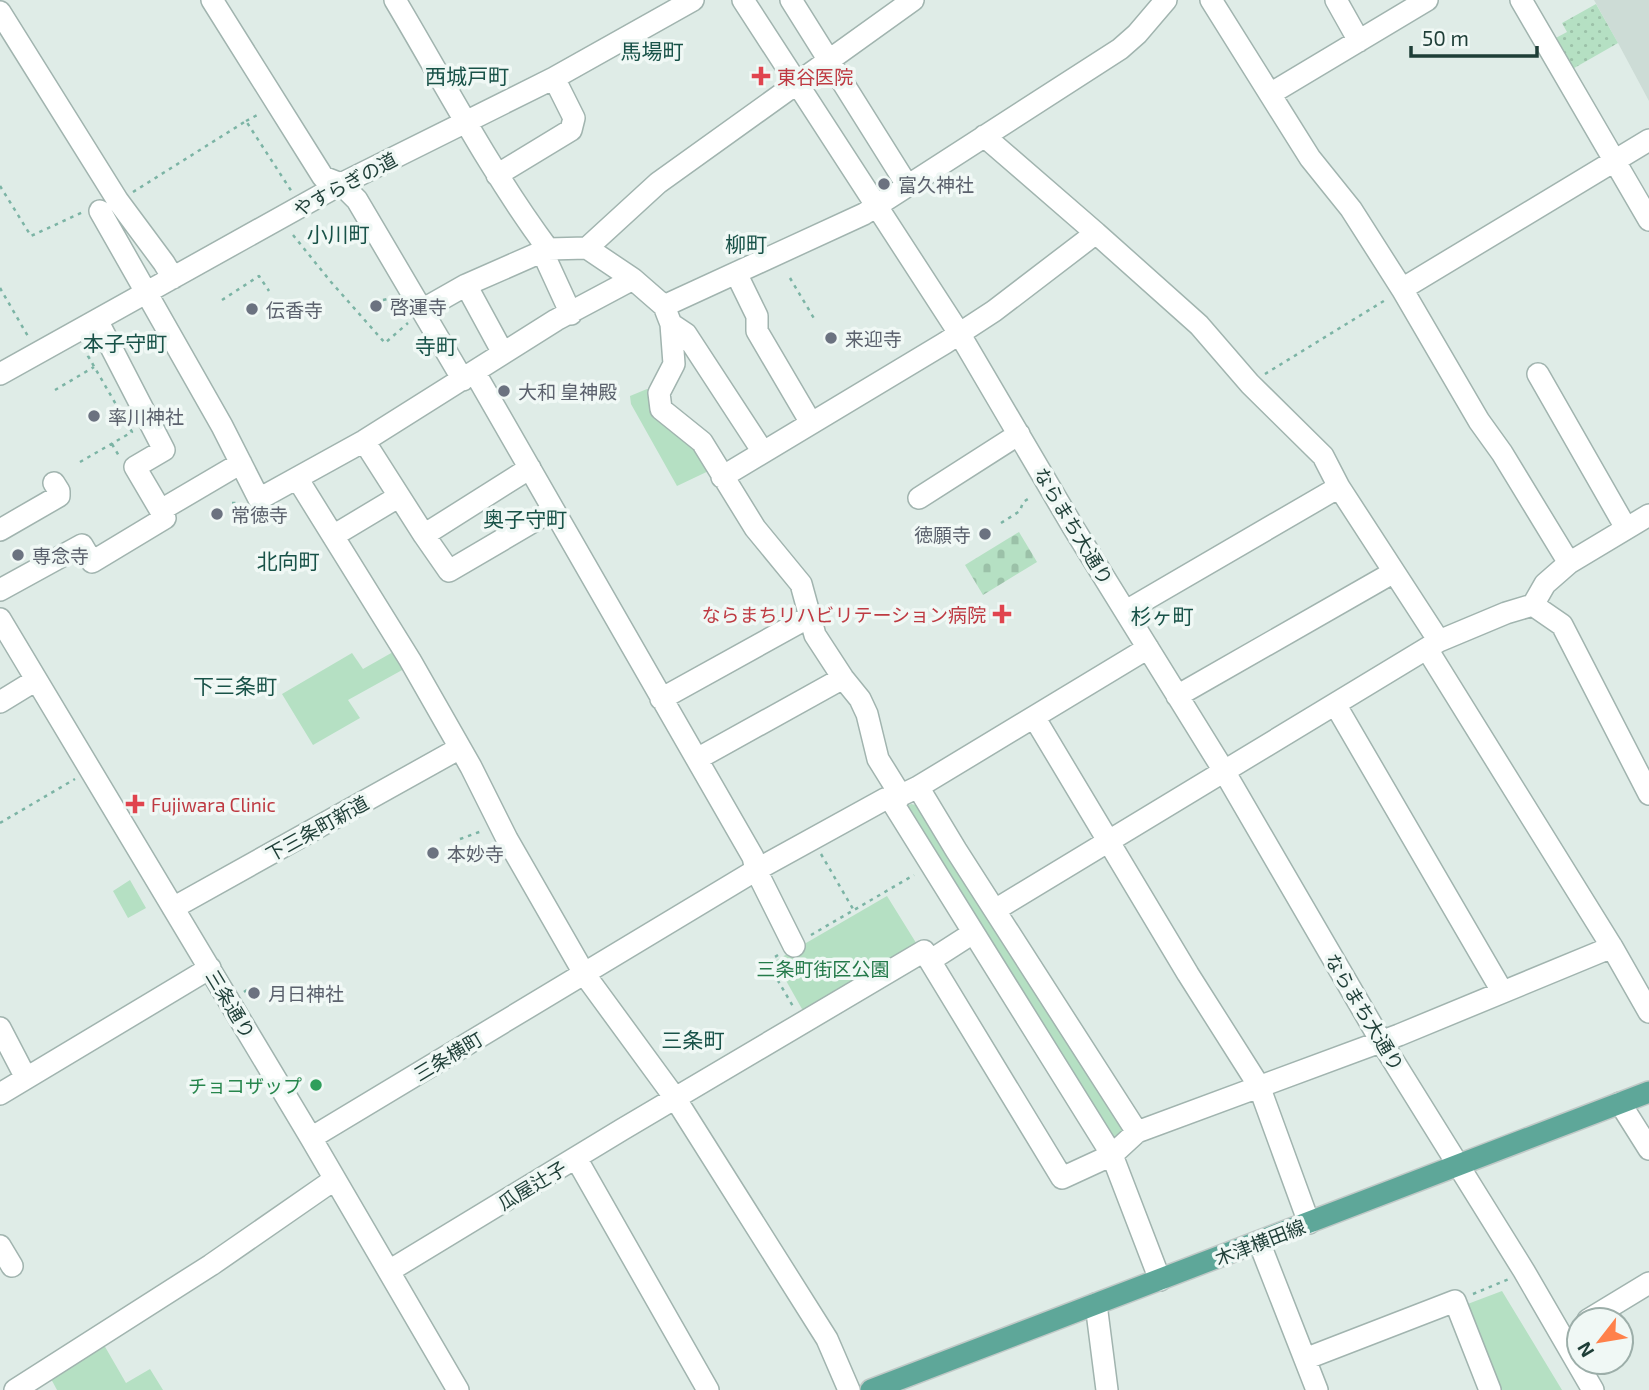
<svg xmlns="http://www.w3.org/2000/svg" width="1649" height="1390" font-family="'Exo 2','Noto Sans JP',sans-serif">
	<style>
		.built { fill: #cddcd6 }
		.grass { fill: url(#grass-dots) }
		.cemetery { fill: url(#cemetery-stones) }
		.park { fill: #b5e0c3 }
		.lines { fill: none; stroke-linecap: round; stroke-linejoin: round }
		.minor-casing { stroke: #a1b4af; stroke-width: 24 }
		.major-casing { stroke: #c0c9c7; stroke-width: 24 }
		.path { stroke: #7cb4a5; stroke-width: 2.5; stroke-dasharray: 3.5 5; stroke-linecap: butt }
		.minor { stroke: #fff; stroke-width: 21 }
		.major { stroke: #5ea799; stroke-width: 21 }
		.health-dot { fill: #e0444e; stroke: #f0f8f5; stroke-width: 2.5 }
		.worship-dot { fill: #6b7280; stroke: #f0f8f5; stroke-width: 2.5 }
		.leisure-dot { fill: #2e9e5b; stroke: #f0f8f5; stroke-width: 2.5 }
		.labels { text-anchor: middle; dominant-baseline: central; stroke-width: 7; stroke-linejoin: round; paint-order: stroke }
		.health-label { font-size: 19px; fill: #be3a42; stroke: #f0f8f5; text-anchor: start }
		.street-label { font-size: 19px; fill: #1e3e37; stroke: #f0f8f5 }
		.worship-label { font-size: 19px; fill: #5b616d; stroke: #f0f8f5; text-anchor: start }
		.park-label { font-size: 19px; fill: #247a4a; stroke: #f0f8f5 }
		.leisure-label { font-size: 19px; fill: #27864d; stroke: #f0f8f5; text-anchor: end }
		.neighbourhood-label { font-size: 21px; fill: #185248; stroke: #f0f8f5 }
	</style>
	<defs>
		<pattern id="grass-dots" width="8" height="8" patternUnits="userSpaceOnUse" patternTransform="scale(1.75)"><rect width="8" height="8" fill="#b5e0c3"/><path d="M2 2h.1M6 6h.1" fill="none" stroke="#9bc1a8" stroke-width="1.8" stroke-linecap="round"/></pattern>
		<pattern id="cemetery-stones" width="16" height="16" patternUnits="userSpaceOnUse" patternTransform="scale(1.75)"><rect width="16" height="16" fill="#b5e0c3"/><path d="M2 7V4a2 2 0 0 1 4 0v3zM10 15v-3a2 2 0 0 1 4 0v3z" fill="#9bc1a8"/></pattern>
	</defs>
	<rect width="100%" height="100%" fill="#dfece7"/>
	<path class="built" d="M1594 0H1649V101L1618 43Z"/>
	<path class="grass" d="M1596 4 1618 43 1569 71 1552 40 1567 32 1562 23Z"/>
	<path class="cemetery" d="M1019 532 1037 562 983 595 965 565Z"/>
	<path class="park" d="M647 389 659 393 717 467 677 486 631 404 630 396Z
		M393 652 404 669 348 700 360 718 313 745 282 694 352 653 363 669Z
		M911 804 916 805 1123 1130V1135L1115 1144 902 809Z
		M130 880 146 908 128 918 113 891Z
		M887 896 918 946 811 1011 802 1009 775 961Z
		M1502 1291 1562 1390H1499L1465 1305Z
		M104 1345 126 1383 150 1369 163 1390H57L50 1377Z"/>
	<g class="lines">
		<g class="minor-casing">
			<path id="minor" d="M212 0 323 177 341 184 357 200 463 380
				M395 0C445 84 490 171 548 249L587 248 633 279 664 306 671 324 674 364 659 393 661 409 702 442 755 528 801 584 815 635 843 678 860 699 867 714 878 759 901 796
				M743 0 959 333 1073 527 1224 771 1381 1041 1524 1271 1593 1390
				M791 0 907 185
				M1211 0 1310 158 1351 209 1402 289 1649 140
				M1336 0 1359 41
				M1521 0 1649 220
				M0 12 118 201 164 263 173 278
				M1270 94 1427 0
				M984 136 1096 233
				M497 175 571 130 574 118 554 78
				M100 211 222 426 259 499 297 478 410 660 471 767 507 839 585 975 675 1098 827 1339 849 1390
				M587 248 658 183 913 0
				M543 253 571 314
				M736 273 757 316V331L811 423
				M466 285 503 353
				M1402 289 1479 421 1502 453 1569 563
				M664 306 864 214 1120 49 1137 34 1166 0
				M422 310 466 285 548 249
				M671 324 686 334 763 452
				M475 373 753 857 756 870 794 946
				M0 374 341 184 554 78 693 0
				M1538 374 1626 528
				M364 441 424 535 530 468
				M722 477 945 343 994 311 1096 233 1199 325 1250 384 1323 456 1339 487 1439 641
				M297 478 364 441 556 320 633 279
				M919 498 1019 434
				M161 510 241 463
				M0 530 59 496V491L54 483
				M424 535 449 571 553 510
				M333 536 398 497
				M0 590 82 545 92 562 165 518 135 467 164 450 97 320
				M1533 605 1562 625 1649 794
				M1126 611 1339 487
				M0 619 311 1138 458 1390
				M1427 649 1612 947 1649 1012
				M1177 696 1394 572
				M661 699 809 617
				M0 702 36 680
				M1335 704 1502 991
				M1034 717 1188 974 1259 1086 1309 1223
				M697 759 843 678
				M918 787 956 850 1137 1132
				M891 800 1112 1155 1137 1132 1399 1035 1612 947
				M173 908 460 748
				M995 910 1439 641 1506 613 1533 605 1545 584 1569 563 1649 515
				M931 960 973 933
				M0 1028 26 1078
				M0 1094 210 968
				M1620 1103 1649 1149
				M311 1138 756 870 885 799 891 800 918 787 1148 648
				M576 1158 708 1390
				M1259 1242 1317 1390
				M0 1246 12 1266
				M389 1271 623 1129 924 951 1062 1178 1112 1155 1160 1280
				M1096 1304 1107 1390
				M1588 1320 1649 1283
				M1305 1359 1455 1301 1490 1390
				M15 1390 211 1265 335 1179"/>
		</g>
		<g class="major-casing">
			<path id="major" d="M871 1390 1649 1092"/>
		</g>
		<path class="path" d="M246 121 261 113
			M0 186 31 236 83 212
			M133 192 246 121 292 192
			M293 235 331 282 385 343 408 323
			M790 278 815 320
			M0 288 29 338
			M222 300 259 276 269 291
			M383 300 392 298
			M1265 374 1387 299
			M55 390 94 367
			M112 444 119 456
			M80 462 132 432 88 356 86 346
			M232 503H239
			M1001 523 1020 511 1023 502 1028 499
			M0 823 75 779
			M460 839 482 831
			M821 854 853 909
			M811 935 914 875
			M778 955 767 962 794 1008
			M244 992 251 987 253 991
			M1473 1294 1509 1279"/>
		<use href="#minor" class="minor"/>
		<use href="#major" class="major"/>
	</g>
	<g class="health-dot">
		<path d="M757.5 65.5h7v7h7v7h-7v7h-7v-7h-7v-7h7z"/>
		<path d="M998.5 603.5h7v7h7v7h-7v7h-7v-7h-7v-7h7z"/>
		<path d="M131.5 793.5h7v7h7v7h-7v7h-7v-7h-7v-7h7z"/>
	</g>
	<g class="worship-dot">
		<circle cx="884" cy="184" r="7"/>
		<circle cx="376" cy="306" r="7"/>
		<circle cx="252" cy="309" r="7"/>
		<circle cx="831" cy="338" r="7"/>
		<circle cx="504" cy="391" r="7"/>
		<circle cx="94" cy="416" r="7"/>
		<circle cx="217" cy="514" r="7"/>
		<circle cx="985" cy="534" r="7"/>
		<circle cx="18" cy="555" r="7"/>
		<circle cx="433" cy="853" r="7"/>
		<circle cx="254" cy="993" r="7"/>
	</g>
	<circle class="leisure-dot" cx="316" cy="1085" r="7"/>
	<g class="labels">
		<g class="health-label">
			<text x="777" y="76">東谷医院</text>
			<text x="986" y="614" text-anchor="end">ならまちリハビリテーション病院</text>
			<text x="151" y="804">Fujiwara Clinic</text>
		</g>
		<g class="street-label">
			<text transform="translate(345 184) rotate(-28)">やすらぎの道</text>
			<text transform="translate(1074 526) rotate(59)">ならまち大通り</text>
			<text transform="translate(317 828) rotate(-29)">下三条町新道</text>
			<text transform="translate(231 1004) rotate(59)">三条通り</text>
			<text transform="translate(1365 1012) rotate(59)">ならまち大通り</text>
			<text transform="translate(448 1056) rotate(-31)">三条横町</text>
			<text transform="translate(532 1185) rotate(-31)">瓜屋辻子</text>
			<text transform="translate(1260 1242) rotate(-21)">木津横田線</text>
		</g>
		<g class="worship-label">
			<text x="898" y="184">富久神社</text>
			<text x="390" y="306">啓運寺</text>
			<text x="266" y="309">伝香寺</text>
			<text x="845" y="338">来迎寺</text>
			<text x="518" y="391">大和 皇神殿</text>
			<text x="108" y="416">率川神社</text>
			<text x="231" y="514">常徳寺</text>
			<text x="971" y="534" text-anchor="end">徳願寺</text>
			<text x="32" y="555">専念寺</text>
			<text x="447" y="853">本妙寺</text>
			<text x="268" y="993">月日神社</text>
		</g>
		<g class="park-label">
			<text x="823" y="968">三条町街区公園</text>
		</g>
		<g class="leisure-label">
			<text x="302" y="1085">チョコザップ</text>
		</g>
		<g class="neighbourhood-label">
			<text x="652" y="50">馬場町</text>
			<text x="467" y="75">西城戸町</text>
			<text x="338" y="233">小川町</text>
			<text x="746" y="243">柳町</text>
			<text x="125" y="342">本子守町</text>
			<text x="436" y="345">寺町</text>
			<text x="525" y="518">奥子守町</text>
			<text x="288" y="560">北向町</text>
			<text x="1162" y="615">杉ヶ町</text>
			<text x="235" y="685">下三条町</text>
			<text x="693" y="1039">三条町</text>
		</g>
	</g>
	<g transform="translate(1600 1341) rotate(239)"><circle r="33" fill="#f0f8f5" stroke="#9caea9" stroke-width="2"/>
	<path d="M0-5L12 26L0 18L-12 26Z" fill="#ff814a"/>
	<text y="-10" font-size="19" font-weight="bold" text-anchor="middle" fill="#1e3e37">N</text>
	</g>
	<path d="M1411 46v10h126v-10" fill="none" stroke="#1e3e37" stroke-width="3.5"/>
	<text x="1422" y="46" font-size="21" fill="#1e3e37" stroke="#f0f8f5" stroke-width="5" paint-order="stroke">50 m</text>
</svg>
